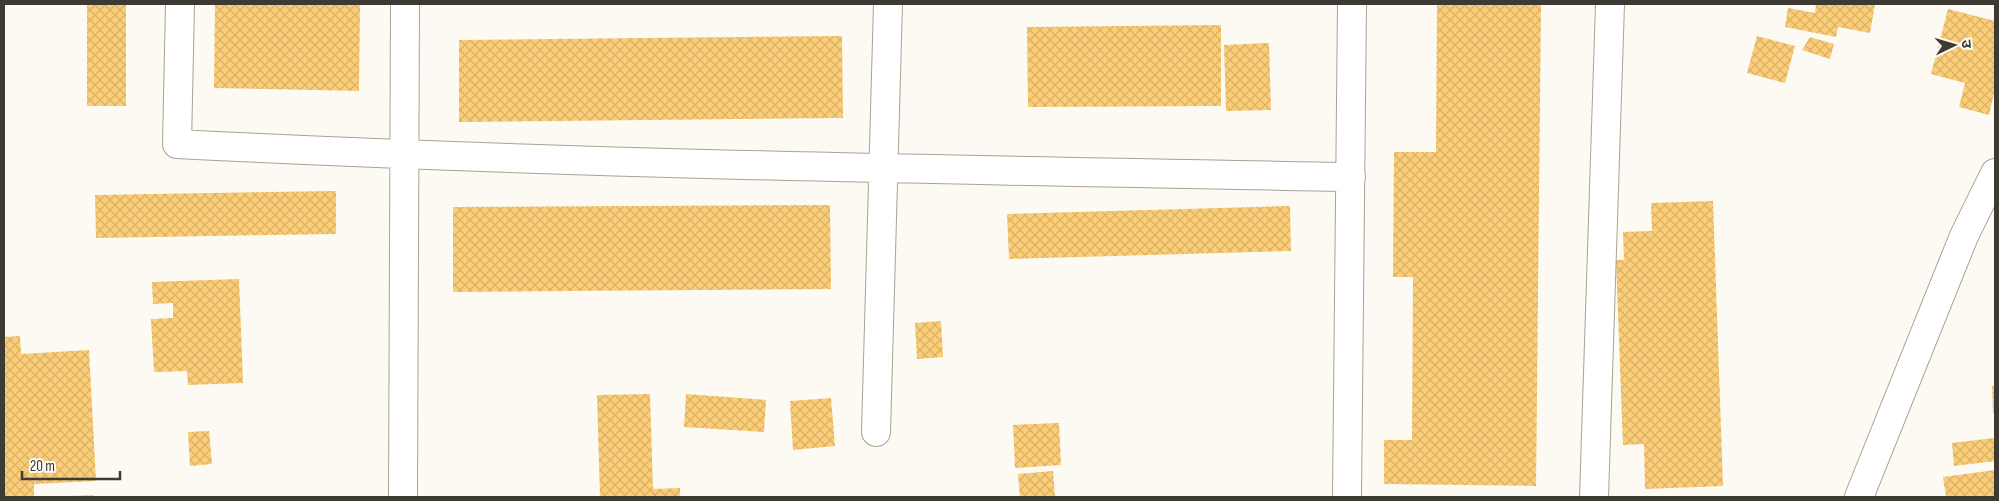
<svg xmlns="http://www.w3.org/2000/svg" width="1999" height="501" font-family="'Sofia Sans Condensed','Noto Sans Devanagari',sans-serif">
	<style>
		.building { fill: url(#building-cross-hatch) }
		.lines { fill: none; stroke-linecap: round; stroke-linejoin: round }
		.minor-casing { stroke: #aba293; stroke-width: 30 }
		.minor { stroke: #fff; stroke-width: 28 }
	</style>
	<defs>
		<pattern id="building-cross-hatch" width="8" height="8" patternUnits="userSpaceOnUse" patternTransform="scale(1.25)"><rect width="8" height="8" fill="#fbcd77"/><path d="M0 0l8 8M0 8l8-8" fill="none" stroke="#d8b167"/></pattern>
	</defs>
	<rect width="100%" height="100%" fill="#fdfaf3"/>
	<path class="building" d="M87 4H126V106H87Z
		M215 4H360L359 91 214 88Z
		M1437 4H1541L1536 486 1384 484V440H1412L1413 277H1393L1394 152H1436Z
		M1816 4H1875L1870 33 1838 27 1836 37 1785 27 1788 8 1815 13Z
		M1948 9 1995 21V89L1989 115 1959 107 1965 83 1931 74Z
		M1221 25V106L1028 107 1027 27Z
		M842 36 843 118 459 122V40Z
		M1757 36 1795 46 1785 83 1747 73Z
		M1810 37 1834 44 1830 59 1802 50Z
		M1269 43 1271 110 1226 111 1224 45Z
		M336 191V234L96 238 95 195Z
		M1713 201 1723 486 1645 489 1644 444 1623 445 1616 260H1624L1623 232 1652 231 1651 203Z
		M830 205 831 289 453 292V207Z
		M1290 206 1291 251 1009 259 1007 214Z
		M239 279 243 383 188 385 187 371 154 372 151 319 173 318V303L153 304 152 282Z
		M941 321 943 357 917 359 915 323Z
		M20 336 21 354 89 350 96 481 34 484V497H4V337Z
		M1992 386H1995V413H1993Z
		M650 394 653 489 680 488V497H600L597 395Z
		M686 394 766 400 764 432 684 427Z
		M831 398 835 446 793 450 790 401Z
		M1059 423 1061 465 1015 468 1013 425Z
		M209 431 212 464 190 466 188 432Z
		M1994 438 1995 461 1954 466 1952 443Z
		M1995 470V497H1946L1943 477Z
		M1053 471 1055 497H1020L1018 474Z
		M94 495V497H71V496Z"/>
	<g class="lines">
		<g class="minor-casing">
			<path id="minor" d="M180 4 177 144C568 164 959 170 1351 177
				M876 432 888 4
				M403 497 405 4
				M1347 497 1352 4
				M1594 497 1610 4
				M1859 497 1964 236 1995 173"/>
		</g>
		<use href="#minor" class="minor"/>
	</g>
	<rect width="1999" height="501" fill="none" stroke="#3d3a33" stroke-width="10"/>
	<g transform="translate(1954 45) rotate(85)" stroke="#fdfaf3" stroke-width="4" paint-order="stroke">
	<path d="M0-4L9 19L0 12L-9 19Z" fill="#3d3a33"/>
	<text y="-8" font-size="14" font-weight="bold" text-anchor="middle" fill="#3d3a33">उ</text>
	</g>
	<path d="M22 471v8h98v-8" fill="none" stroke="#3d3a33" stroke-width="2.5"/>
	<text x="30" y="471" font-size="15" fill="#3d3a33" stroke="#fdfaf3" stroke-width="4" paint-order="stroke">20 m</text>
</svg>
